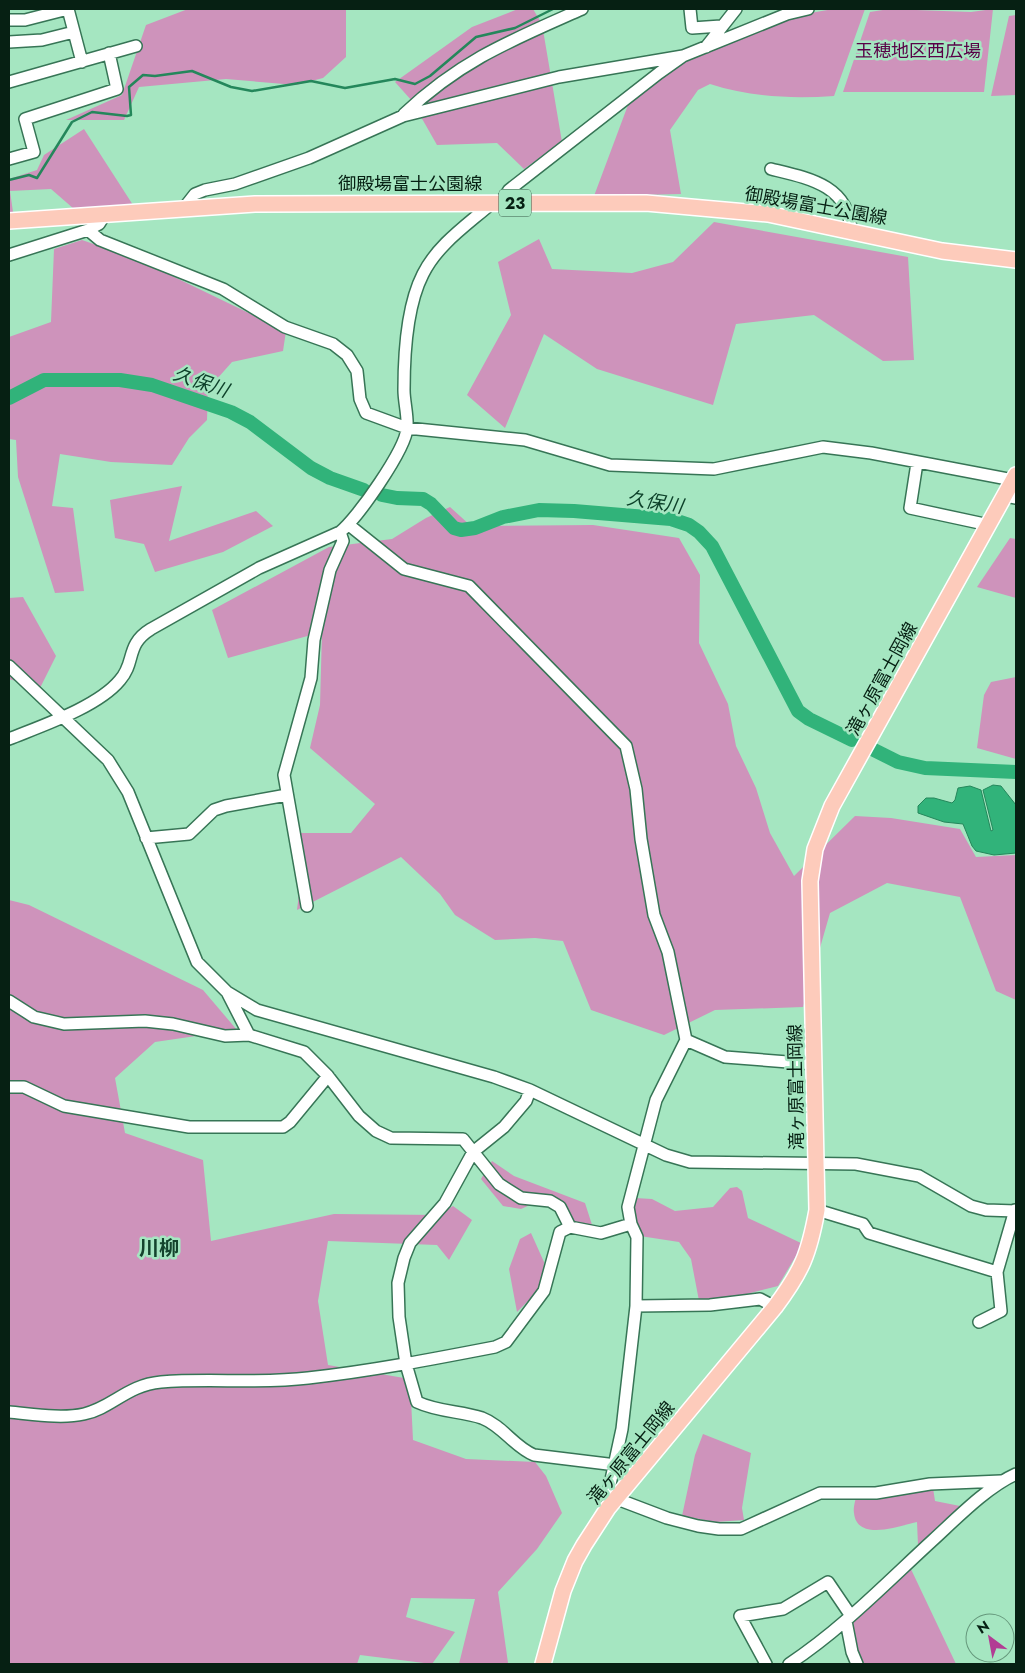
<svg xmlns="http://www.w3.org/2000/svg" width="1025" height="1673" font-family="Jost,'Noto Sans JP',sans-serif">
	<style>
		.green { fill: #ce93bb }
		.water { fill: #31b37a; stroke: #24875b }
		.lines { fill: none; stroke-linecap: round; stroke-linejoin: round }
		.stream { stroke: #24875b; stroke-width: 2.5 }
		.river { stroke: #31b37a; stroke-width: 14 }
		.minor-casing { stroke: #377556; stroke-width: 14 }
		.major-casing { stroke: #fff; stroke-width: 18 }
		.minor { stroke: #fff; stroke-width: 11 }
		.major { stroke: #fdcbbb; stroke-width: 15 }
		.labels { text-anchor: middle; dominant-baseline: central; stroke-width: 5; stroke-linejoin: round; paint-order: stroke }
		.shield { fill: #a5e6c1; stroke: #365b47; stroke-width: 1 }
		.shield-label { font-size: 16px; font-weight: bold; fill: #062013 }
		.park-label { font-size: 18px; fill: #590147; stroke: #a5e6c1 }
		.street-label { font-size: 18px; fill: #062013; stroke: #a5e6c1 }
		.water-label { font-size: 19px; font-style: italic; fill: #0d412a; stroke: #a5e6c1 }
		.quarter-label { font-size: 20px; font-weight: bold; fill: #14442d; stroke: #a5e6c1 }
	</style>
	<rect width="100%" height="100%" fill="#a5e6c1"/>
	<path class="green" d="M188 9H346V57L323 78 296 85 226 79 139 87 124 120H66L122 95 146 25Z
		M518 9H533L542 24 562 142 524 169 497 143 437 145 412 101 395 82 472 27Z
		M833 9H865L834 96C791 99 750 97 710 84L698 90 670 130 681 194 594 196 628 105 661 77 695 53 805 14Z
		M889 9 971 12 993 9 984 92H843L870 12Z
		M1016 15V95L991 96 1009 16Z
		M84 129 133 205 74 209 51 189 10 191 13 212H9V179L37 170 44 155Z
		M714 222 908 257 914 360 883 361 814 315 736 324 713 405 597 369 544 334 505 428 467 395 511 315 498 262 539 239 552 269 632 273 673 262Z
		M82 240 137 259 286 331 283 351 232 362 208 389 207 420 189 438 172 465 111 462 60 454 52 506 73 508 84 591 55 593 18 477 16 440 9 439V337L51 322 54 249Z
		M182 486 169 541 256 511 273 526 223 552 155 572 144 544 115 538 110 500Z
		M450 507 471 526 593 525 679 538 700 575 699 643 728 704 736 746 756 788 770 833 794 876 855 816 891 818 960 829 976 857 1016 855V1000L996 991 960 897 887 883 830 913 803 1007 715 1010 664 1035 591 1010 563 941 535 938 495 940 455 915 440 894 401 857 297 910 302 869 290 833H351L375 804 310 748 320 705 322 632 228 658 212 610 329 547 392 539 426 518Z
		M1010 538 1016 539V598L977 587Z
		M23 597 56 656 40 688 9 679V598Z
		M1016 677V759L977 748 984 695 991 682Z
		M9 900 29 905 203 990 237 1030 155 1042 115 1078 125 1133 203 1160 211 1241 334 1214 439 1215 453 1206 472 1220 449 1260 437 1245 328 1241 318 1301 328 1365 410 1379 413 1440 466 1459 535 1462 546 1476 562 1513 537 1549 498 1592 508 1663 459 1664 475 1599 411 1598 406 1617 455 1632 432 1664 360 1655 357 1664H9Z
		M492 1161 514 1176 585 1203 593 1228 573 1224 541 1200 521 1209 503 1206 481 1179Z
		M737 1187 742 1191 748 1218 803 1244 778 1286 700 1306 691 1259 679 1242 640 1236 631 1223 635 1198 652 1199 675 1211 713 1207 730 1188Z
		M531 1233 544 1262 543 1286 517 1312 509 1269 520 1239Z
		M703 1434 751 1453 742 1508 744 1520 716 1522 682 1516 695 1455Z
		M933 1488 935 1501 960 1506 918 1545 917 1522C899 1526 857 1542 854 1513 853 1508 855 1502 856 1497Z
		M909 1565 956 1664H865L856 1653 853 1620Z"/>
	<path class="water" d="M993 785 1001 786 1016 805V853L994 855 976 851 972 846 963 824 944 822 918 813V806L926 798H934L952 803 955 800 958 788 970 786 981 790 991 831 993 830 983 790Z"/>
	<g class="lines">
		<path class="stream" d="M9 180 29 175 37 178 72 122 92 112 127 116 131 115 129 87 143 75 155 76 192 71 231 87 252 91 311 81 345 88 395 79 415 84 430 76 476 37 515 28 553 9"/>
		<path class="river" d="M9 398 44 380H120L152 385 231 412 250 422 311 468 330 478 364 490
			M382 495 397 498 423 499 431 504 454 528 461 530 475 528 503 517 539 510 574 511 671 519 689 525 699 532 712 546 798 711 809 719 852 740
			M874 750 898 762 925 768 1016 772"/>
		<g class="minor-casing">
			<path id="minor" d="M68 9 82 62
				M690 9 692 28 721 26
				M9 20H25L68 9
				M9 42 42 40 74 32
				M706 47 736 9
				M9 82 136 46
				M404 114C461 60 512 40 582 9
				M9 159 34 152 25 119 117 89 109 53
				M771 169C808 178 849 185 851 231
				M501 203 509 190 659 73 683 56 787 14 808 9
				M184 208 195 194 205 190 235 184 309 158 403 116 559 77 683 56
				M88 230 100 240 223 289 285 327 333 344 347 355 357 371 360 399 366 413 407 428 525 440 610 465 714 469 823 447 871 453 1013 480
				M9 255 88 230 99 224 106 213
				M917 463 910 508 989 525
				M1005 496 1016 498
				M349 525 404 569 469 586 626 746 636 789 641 839 654 915 668 952 686 1040 656 1100 628 1207 631 1224 637 1237 636 1306 622 1429 609 1489 608 1508
				M9 666 108 760 128 792 197 962 227 992 257 1010 494 1077 530 1090 666 1155 690 1162 856 1164 919 1176 971 1206 986 1210 1016 1211
				M9 739C41 726 98 707 120 680 136 662 125 645 151 629L259 568 340 532C357 519 406 449 407 428 408 415 404 402 404 390 404 355 407 305 423 274 438 244 467 225 492 203
				M146 838 189 834 214 810 226 806 287 795
				M307 906 284 775 311 678 314 640 330 570 343 541 340 532
				M227 992 249 1035
				M9 1001 34 1017 64 1024 145 1021 173 1024 225 1036 249 1035 304 1052 328 1076 359 1116 376 1131 391 1138 463 1139 499 1184 521 1198 550 1201 560 1207 570 1227
				M686 1040 725 1057 814 1064
				M9 1087H24L64 1106 189 1127H283L290 1122 328 1076
				M530 1090 526 1101 504 1127 473 1152 445 1203 410 1243 404 1258 398 1283 399 1317 406 1364 417 1402C438 1412 461 1411 482 1418 503 1426 514 1447 534 1455L616 1465
				M817 1210 863 1224 869 1233 997 1272
				M636 1306 710 1305 760 1299 775 1307
				M979 1322 1001 1311 997 1272 1015 1210
				M9 1412C32 1414 61 1419 84 1414 112 1408 127 1385 161 1382 210 1378 259 1384 308 1378 371 1371 433 1359 495 1347L506 1342 544 1291 560 1232 570 1227 601 1233 631 1224
				M617 1499 667 1518 698 1526 719 1529H741L820 1493H876L930 1484 1001 1481
				M846 1621 852 1652 857 1664
				M766 1664 740 1616 783 1609 828 1582 851 1616
				M789 1664C842 1629 886 1583 933 1540 957 1518 987 1487 1016 1474"/>
		</g>
		<g class="major-casing">
			<path id="major" d="M9 221 255 204 646 203 768 214 942 251 1016 260
				M543 1664 563 1591 575 1561 584 1545 608 1508 775 1307C802 1271 809 1254 817 1210L810 881 815 849 832 806 1016 475"/>
		</g>
		<use href="#minor" class="minor"/>
		<use href="#major" class="major"/>
	</g>
	<g class="labels">
		<rect class="shield" x="499" y="189.5" width="32" height="27" rx="4"/>
		<g class="shield-label">
			<text x="515" y="203">23</text>
		</g>
		<g class="park-label">
			<text x="918" y="51">玉穂地区西広場</text>
		</g>
		<g class="street-label">
			<text x="410" y="184">御殿場富士公園線</text>
			<text transform="translate(816 206) rotate(10)">御殿場富士公園線</text>
			<text transform="translate(882 679) rotate(-61)">滝ヶ原富士岡線</text>
			<text transform="translate(796 1087) rotate(-91)">滝ヶ原富士岡線</text>
			<text transform="translate(631 1453) rotate(-51)">滝ヶ原富士岡線</text>
		</g>
		<g class="water-label">
			<text transform="translate(201 382) rotate(19)">久保川</text>
			<text transform="translate(655 502) rotate(9)">久保川</text>
		</g>
		<g class="quarter-label">
			<text x="159" y="1248">川柳</text>
		</g>
	</g>
	<rect width="1025" height="1673" fill="none" stroke="#062013" stroke-width="20"/>
	<g transform="translate(990 1638) rotate(328)"><circle r="24" fill="#a5e6c1" stroke="#65977b"/>
	<path d="M0-4L9 19L0 12L-9 19Z" fill="#b23d94"/>
	<text y="-8" font-size="14" font-weight="bold" text-anchor="middle" fill="#062013">N</text>
	</g>
</svg>
